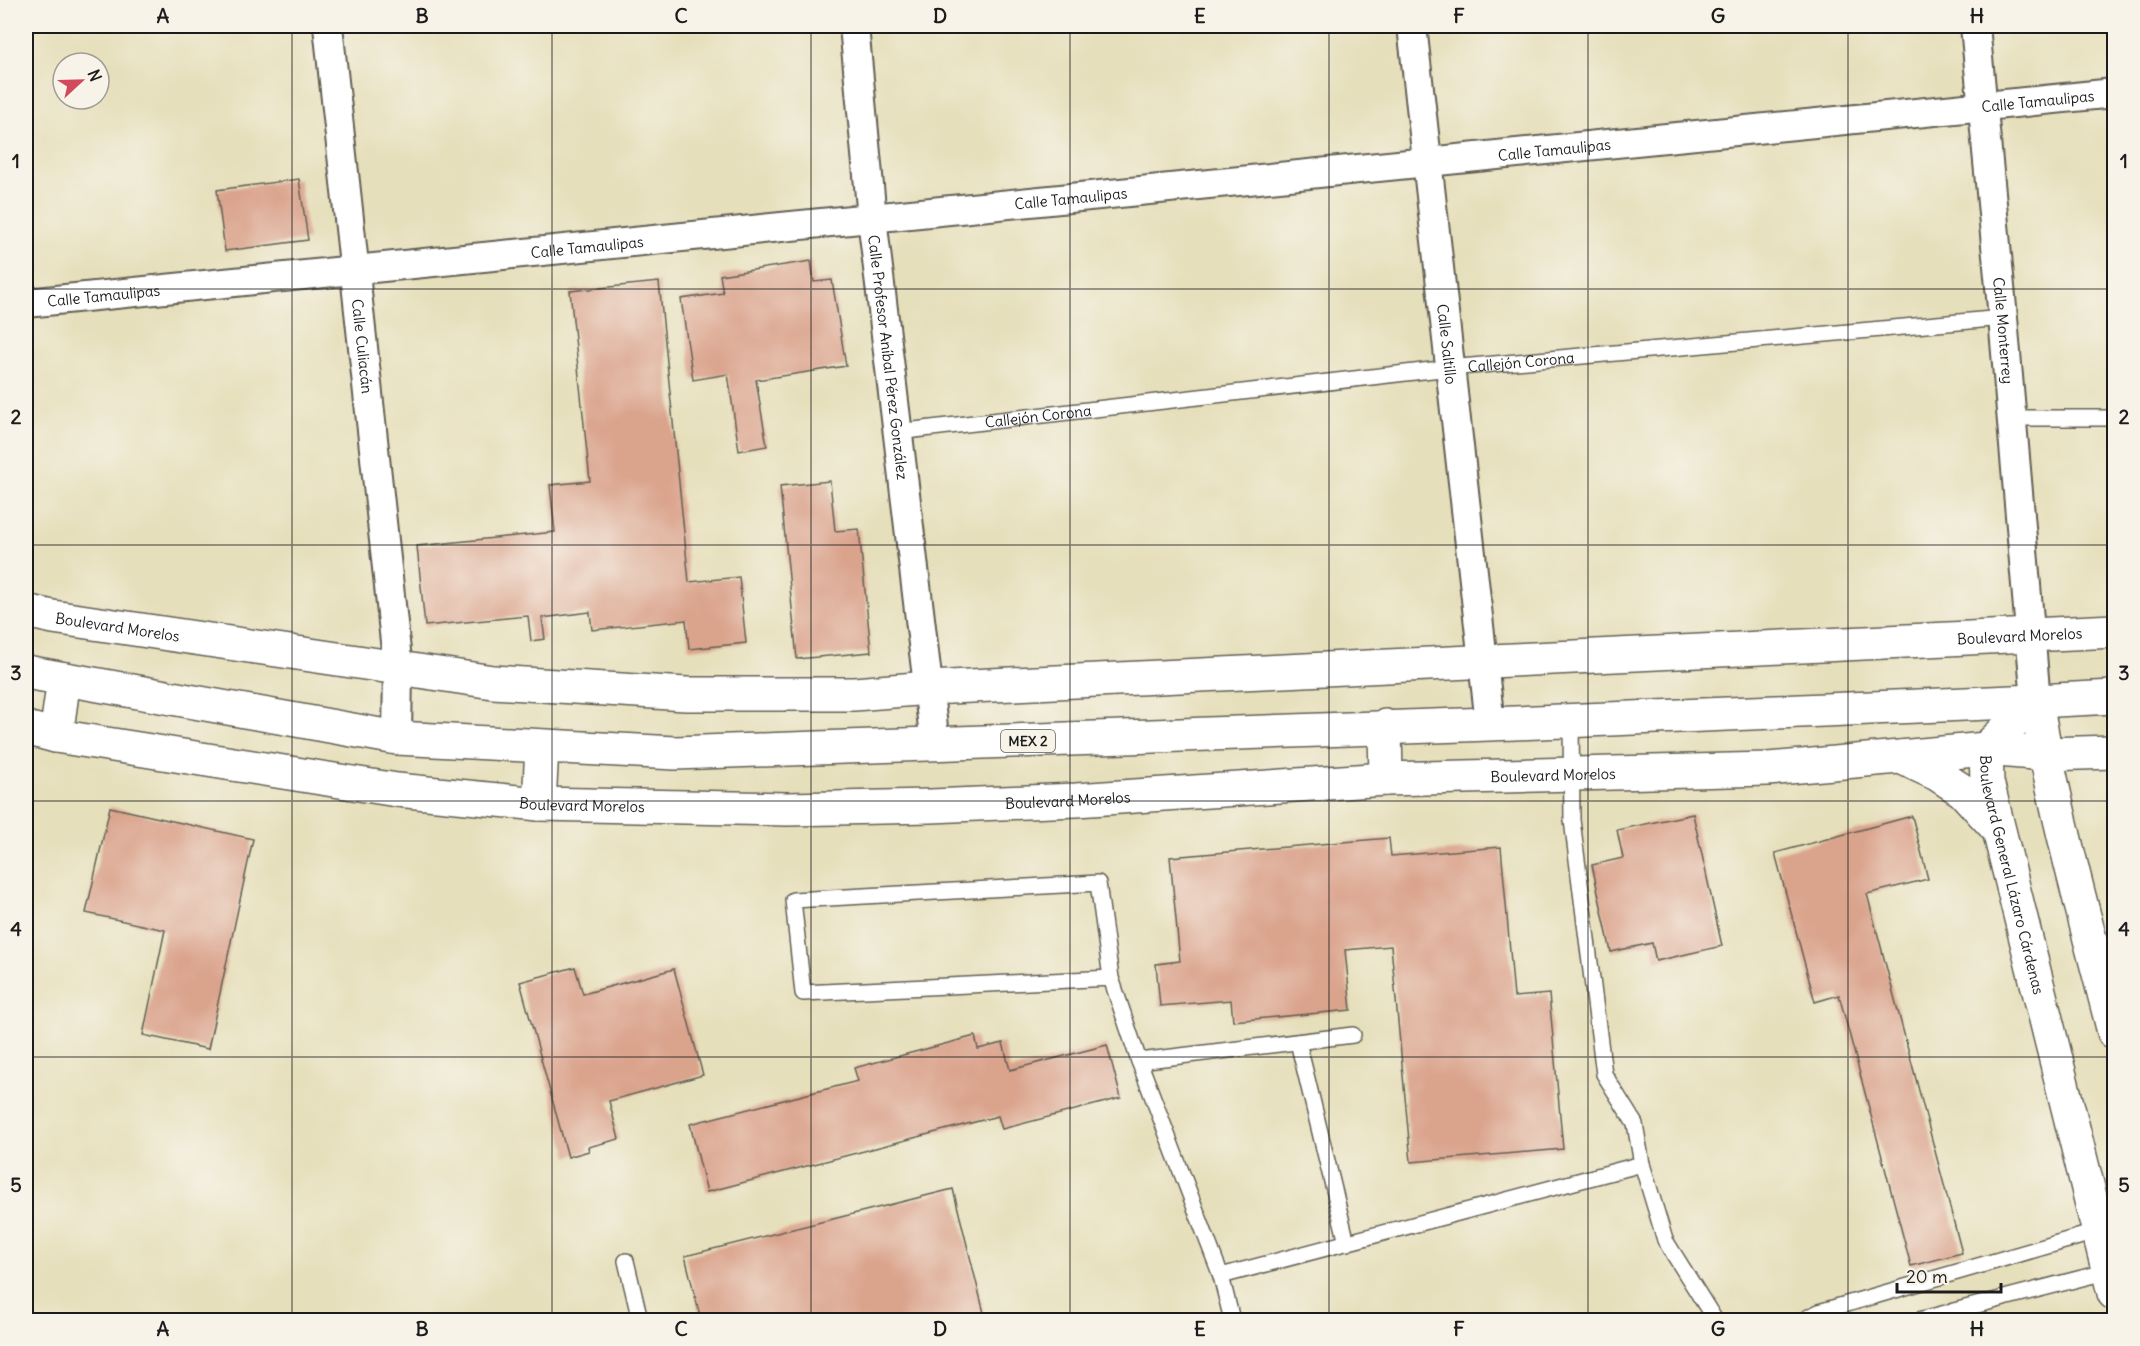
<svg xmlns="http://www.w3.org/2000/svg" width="2140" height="1346" font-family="Delius,sans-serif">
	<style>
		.building { fill: #daa38c }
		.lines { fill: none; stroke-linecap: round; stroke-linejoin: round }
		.lane-casing { stroke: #636054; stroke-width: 18 }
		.street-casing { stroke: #636054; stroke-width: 32 }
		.secondary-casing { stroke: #636054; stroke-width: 36 }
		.primary-casing { stroke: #636054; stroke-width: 36 }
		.lane { stroke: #fff; stroke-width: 15 }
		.street { stroke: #fff; stroke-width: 28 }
		.secondary { stroke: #fff; stroke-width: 33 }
		.primary { stroke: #fff; stroke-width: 33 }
		.grid { fill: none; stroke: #1c1c1c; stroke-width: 1.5; stroke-opacity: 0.55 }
		.labels { text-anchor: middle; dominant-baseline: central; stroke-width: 4.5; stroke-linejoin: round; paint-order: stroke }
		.shield { fill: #f7f3e8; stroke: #5e5c59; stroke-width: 1.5 }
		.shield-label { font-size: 14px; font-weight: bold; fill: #1c1c1c }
		.street-label { font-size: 15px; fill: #1c1c1c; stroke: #f7f3e8 }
		.neatline { fill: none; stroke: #1c1c1c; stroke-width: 2 }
		.grid-label { font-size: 20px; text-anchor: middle; font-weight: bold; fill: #1c1c1c }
	</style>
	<rect width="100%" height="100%" fill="#f7f3e8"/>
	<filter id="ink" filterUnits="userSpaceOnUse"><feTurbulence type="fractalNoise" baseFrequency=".0167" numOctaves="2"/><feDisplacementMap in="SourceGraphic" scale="12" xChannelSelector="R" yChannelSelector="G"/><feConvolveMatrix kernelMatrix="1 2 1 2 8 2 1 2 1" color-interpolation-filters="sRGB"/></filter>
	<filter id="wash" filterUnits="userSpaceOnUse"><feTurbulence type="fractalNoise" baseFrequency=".008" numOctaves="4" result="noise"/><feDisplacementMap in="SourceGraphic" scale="24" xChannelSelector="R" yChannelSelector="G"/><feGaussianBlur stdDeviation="1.35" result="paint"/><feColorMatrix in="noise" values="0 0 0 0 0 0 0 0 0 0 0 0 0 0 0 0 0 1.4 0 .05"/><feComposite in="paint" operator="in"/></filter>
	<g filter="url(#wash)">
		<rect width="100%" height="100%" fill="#e6dfbb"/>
		<g id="blocks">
			<path class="building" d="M299 179 308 240 225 251 217 190Z
				M811 261 814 282 832 280 846 366 756 380 767 446 739 451 728 374 693 380 681 299 723 293 720 275Z
				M659 282 689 582 739 577 746 643 689 649 686 620 592 630 590 612 542 618 545 639 531 641 528 616 425 626 417 546 555 532 550 485 590 481 570 291Z
				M830 481 835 531 859 529 871 652 797 659 780 486Z
				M110 807 253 839 208 1049 143 1035 165 930 86 913Z
				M1693 814 1722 946 1656 961 1652 943 1611 952 1592 865 1623 858 1617 830Z
				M1912 816 1928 879 1867 894 1962 1253 1911 1266 1839 995 1815 1002 1775 853Z
				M1389 838 1391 856 1501 847 1514 997 1549 994 1563 1149 1411 1162 1391 946 1345 950 1351 1010 1233 1021 1231 1000 1160 1006 1156 964 1180 961 1170 857Z
				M575 967 583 994 674 969 703 1075 609 1101 619 1139 588 1147 589 1151 568 1157 520 982Z
				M975 1036 978 1049 1003 1043 1010 1070 1107 1045 1121 1098 1002 1129 998 1116 707 1192 690 1124 858 1081 854 1068Z
				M953 1189 985 1317 972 1320H701L685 1256Z"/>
		</g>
	</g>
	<g filter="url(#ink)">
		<use href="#blocks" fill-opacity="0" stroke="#636054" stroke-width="1.5"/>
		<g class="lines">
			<g class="lane-casing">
				<g id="lane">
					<path d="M2012 418H2114"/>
					<path id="s1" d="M897 432 1449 368 2003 318"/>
					<path d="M1571 720 1572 820 1604 1074 1635 1124 1642 1164 1665 1240 1715 1320"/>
					<path d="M1111 978 1098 883 793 900 803 993 1111 978 1139 1061 1221 1276 1232 1320"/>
					<path d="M1298 1042 1347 1243"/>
					<path d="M1139 1061 1353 1035"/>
					<path d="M626 1261 640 1320"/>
					<path d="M1221 1276 1642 1164"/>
					<path d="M1803 1320 1819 1312 2099 1231"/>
					<path d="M1919 1320 2109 1271"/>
				</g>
			</g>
			<g class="street-casing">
				<g id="street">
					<path id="s2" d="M328 26 398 669 397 738"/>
					<path id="s3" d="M854 26 872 218 935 744"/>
					<path id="s4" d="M1412 26 1490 724"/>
					<path id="s5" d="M1975 26 2003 318 2036 701"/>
					<path id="s6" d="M26 303 2114 93"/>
				</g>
			</g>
			<g class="secondary-casing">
				<g id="secondary">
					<path id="s7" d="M26 611 53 617 493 682 686 694H854L929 688 2114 631"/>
					<path d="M2036 701 2114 697"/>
					<path id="s8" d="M26 728 56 736 397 790 539 804 787 809 931 806 1076 800 1386 779 1768 769 1986 749 2045 754 2114 752"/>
				</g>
			</g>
			<g class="primary-casing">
				<g id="primary">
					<path d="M26 672 397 738 675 753 1490 724 2036 701"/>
					<path id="s9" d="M2036 701 1986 749 1987 782 2114 1293"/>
					<path d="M2036 701C2055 813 2086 922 2114 1032"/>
					<path d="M1385 726 1386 779"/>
					<path d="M56 736 64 679"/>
					<path d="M1901 757 1937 774 1963 791 1997 828"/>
					<path d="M539 804 542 747"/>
				</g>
			</g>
			<use href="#lane" class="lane"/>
			<use href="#street" class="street"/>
			<use href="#secondary" class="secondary"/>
			<use href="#primary" class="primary"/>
		</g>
	</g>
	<path class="grid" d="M292 26V1320M552 26V1320M811 26V1320M1070 26V1320M1329 26V1320M1588 26V1320M1848 26V1320M26 289H2114M26 545H2114M26 801H2114M26 1057H2114"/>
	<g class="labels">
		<rect class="shield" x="1001" y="730" width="54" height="22" rx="4.5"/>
		<g class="shield-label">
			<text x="1028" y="741">MEX 2</text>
		</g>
		<g class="street-label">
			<text stroke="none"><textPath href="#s6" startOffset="2022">Calle Tamaulipas</textPath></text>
			<text stroke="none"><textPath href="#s6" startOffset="1536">Calle Tamaulipas</textPath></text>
			<text stroke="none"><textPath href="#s6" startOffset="1050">Calle Tamaulipas</textPath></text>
			<text stroke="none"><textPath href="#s6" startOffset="564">Calle Tamaulipas</textPath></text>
			<text stroke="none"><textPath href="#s6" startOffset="78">Calle Tamaulipas</textPath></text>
			<text stroke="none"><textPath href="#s5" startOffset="306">Calle Monterrey</textPath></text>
			<text stroke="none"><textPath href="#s4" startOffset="320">Calle Saltillo</textPath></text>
			<text stroke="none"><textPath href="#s2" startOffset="322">Calle Culiacán</textPath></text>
			<text stroke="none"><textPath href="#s3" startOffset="333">Calle Profesor Aníbal Pérez González</textPath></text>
			<text stroke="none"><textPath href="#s1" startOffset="628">Callejón Corona</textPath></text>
			<text stroke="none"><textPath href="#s1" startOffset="142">Callejón Corona</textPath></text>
			<text stroke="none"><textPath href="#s7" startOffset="93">Boulevard Morelos</textPath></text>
			<text stroke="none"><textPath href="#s7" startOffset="2001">Boulevard Morelos</textPath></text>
			<text stroke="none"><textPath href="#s8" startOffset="1534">Boulevard Morelos</textPath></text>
			<text stroke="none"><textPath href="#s8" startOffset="1048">Boulevard Morelos</textPath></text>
			<text stroke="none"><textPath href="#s8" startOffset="562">Boulevard Morelos</textPath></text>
			<text stroke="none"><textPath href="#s9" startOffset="198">Boulevard General Lázaro Cárdenas</textPath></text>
		</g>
	</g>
	<rect width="2140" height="1346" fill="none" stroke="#f7f3e8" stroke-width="66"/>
	<g transform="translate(81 81) rotate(68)"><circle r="28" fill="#f7f3e8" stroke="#9f9d96" stroke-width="1.5"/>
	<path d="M0-4.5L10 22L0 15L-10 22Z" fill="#d1495b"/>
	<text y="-9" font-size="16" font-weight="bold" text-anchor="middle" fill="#1c1c1c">N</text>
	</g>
	<path d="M1897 1283v9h104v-9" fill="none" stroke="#1c1c1c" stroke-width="3"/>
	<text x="1906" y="1283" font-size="18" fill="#1c1c1c" stroke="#f7f3e8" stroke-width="4.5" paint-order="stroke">20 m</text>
	<rect x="33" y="33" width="2074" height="1280" class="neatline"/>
	<g class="grid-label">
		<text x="163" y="23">A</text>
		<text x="422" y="23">B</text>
		<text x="681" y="23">C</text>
		<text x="940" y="23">D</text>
		<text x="1200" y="23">E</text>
		<text x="1459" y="23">F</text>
		<text x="1718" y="23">G</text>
		<text x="1977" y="23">H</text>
		<text x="16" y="168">1</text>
		<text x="2124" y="168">1</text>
		<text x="16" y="424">2</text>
		<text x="2124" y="424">2</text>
		<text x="16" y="680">3</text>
		<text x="2124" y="680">3</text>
		<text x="16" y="936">4</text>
		<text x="2124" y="936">4</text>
		<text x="16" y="1192">5</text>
		<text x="2124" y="1192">5</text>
		<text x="163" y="1336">A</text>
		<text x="422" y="1336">B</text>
		<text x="681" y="1336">C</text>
		<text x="940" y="1336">D</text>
		<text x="1200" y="1336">E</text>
		<text x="1459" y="1336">F</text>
		<text x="1718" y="1336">G</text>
		<text x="1977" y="1336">H</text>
	</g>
</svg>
